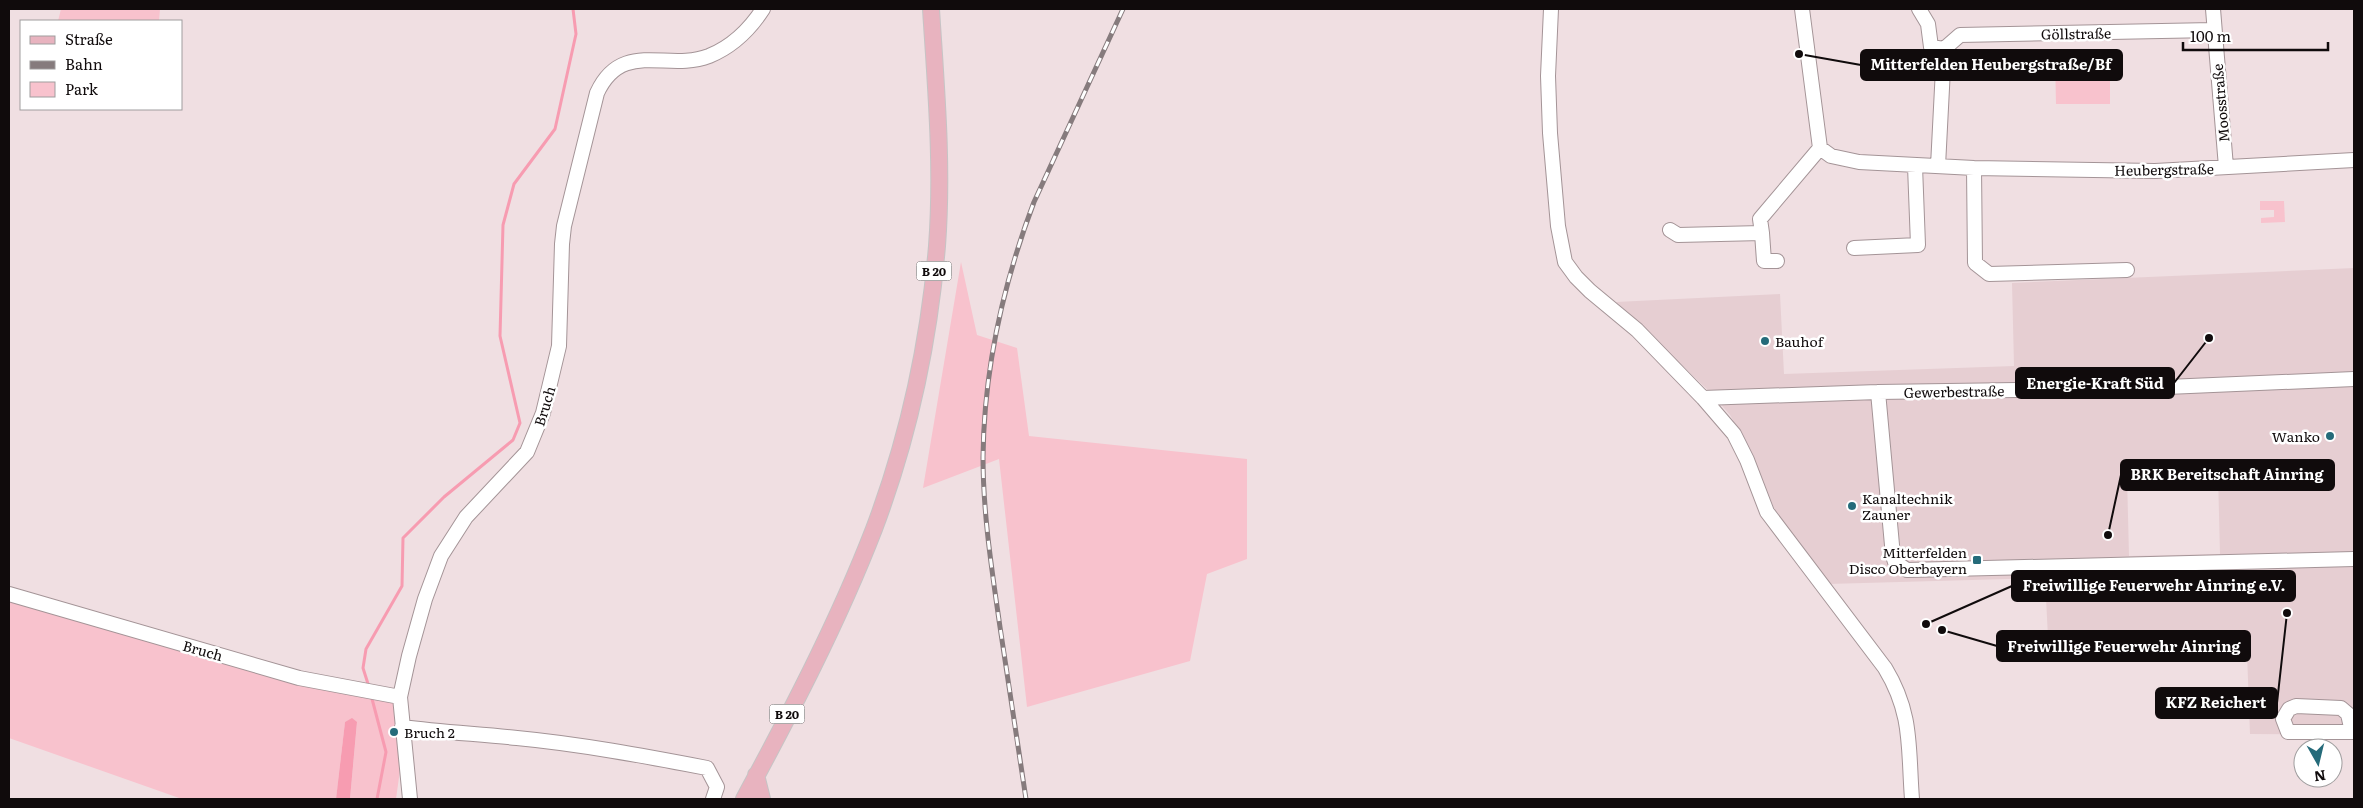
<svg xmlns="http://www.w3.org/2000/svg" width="2363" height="808" font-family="Literata,serif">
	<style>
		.built { fill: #e6ced2; fill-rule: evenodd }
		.green { fill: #f8c2cd }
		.water { fill: #f79cb1 }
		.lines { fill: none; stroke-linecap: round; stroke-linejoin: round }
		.stream { stroke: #f79cb1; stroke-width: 3 }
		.minor-casing { stroke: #a49497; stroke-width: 16 }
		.major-casing { stroke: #c6c4c5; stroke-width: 18 }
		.minor { stroke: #fff; stroke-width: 14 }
		.major { stroke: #e8b3bf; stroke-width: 16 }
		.rail-casing { stroke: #867b7d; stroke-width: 5 }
		.rail { stroke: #fff; stroke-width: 3; stroke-dasharray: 9; stroke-linecap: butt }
		.poi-dot { fill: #256b7a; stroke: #fff; stroke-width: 2 }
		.labels { text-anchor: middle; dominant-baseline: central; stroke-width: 5; stroke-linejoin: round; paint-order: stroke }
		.shield { fill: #fff; stroke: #585455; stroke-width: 1 }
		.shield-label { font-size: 12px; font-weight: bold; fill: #100b0c }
		.street-label { font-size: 14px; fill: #100b0c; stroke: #fff }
		.poi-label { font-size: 14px; fill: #100b0c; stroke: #fff; text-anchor: start }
		.leader { fill: none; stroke: #100b0c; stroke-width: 2 }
		.callout-dot { fill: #100b0c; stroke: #fff; stroke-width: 2 }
		.callout { fill: #100b0c; stroke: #100b0c; stroke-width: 2 }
		.callout-label { font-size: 15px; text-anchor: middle; font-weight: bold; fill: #fff }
	</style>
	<rect width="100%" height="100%" fill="#f0dfe2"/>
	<path class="built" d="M2354 268V735L2250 734 2247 653 2049 657 2045 578 1828 584 1778 518 1750 449 1730 415 1711 393 1616 302 1780 294 1784 374 2014 366 2012 283ZM2218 474 2220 554 2129 556 2127 476Z"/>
	<path class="green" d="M61 9H160L159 21H58Z
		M2110 56V104H2056L2055 57Z
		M2260 201H2284L2285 222 2261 223V218L2274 217V210H2260Z
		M961 262 977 335 1017 348 1029 436 1247 459V559L1207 574 1190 661 1027 707 999 459 923 488Z
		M9 600 395 703 400 770 396 799H350L357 723 352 719 345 722 336 799H182L9 738Z"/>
	<path class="water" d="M352 718 357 722 350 799H336L345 722Z"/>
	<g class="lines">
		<path class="stream" d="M369 687 363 668 366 649 402 586 403 538 444 497 513 440 520 423 500 336 503 225 514 184 555 129 576 34 573 9
			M371 695 386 752 377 799"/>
		<g class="minor-casing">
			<path id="minor" d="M1551 9 1548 76 1550 133 1558 226 1565 262 1576 277 1590 291 1637 330 1703 398 1734 434 1747 460 1767 512 1885 668C1913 714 1908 748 1912 799
				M1802 9 1820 148 1831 156 1859 162 1974 168 2155 171 2354 160
				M1919 9 1928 24 1931 47 1944 49
				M2213 9 2226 167
				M1938 166 1944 49 1960 35 2213 30
				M1974 168 1975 263 1989 274 2127 270
				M1670 230 1678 235 1762 233 1760 219 1820 148
				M1762 233 1764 261H1777
				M1854 248 1918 245 1915 166
				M1878 392 1893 556 1895 562 1907 570 2354 559
				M1703 398 1878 392 2144 388 2354 379
				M9 594 299 678 400 697
				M402 727C440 732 479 734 517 738 580 744 644 756 707 768L717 787 713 799
				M2352 732 2348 714 2341 708 2296 706 2289 709 2283 719 2288 732H2354
				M410 799 400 697 409 656 425 599 441 556 466 517 527 452 543 413 559 346 562 244 564 226 597 93C622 39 667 72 709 56 731 47 750 29 763 9"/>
		</g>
		<g class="major-casing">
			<path id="major" d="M756 775 762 799
				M744 799C791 712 838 622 874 529 908 439 929 342 937 246 943 166 936 88 931 9"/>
		</g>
		<use href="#minor" class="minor"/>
		<use href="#major" class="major"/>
		<g class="rail-casing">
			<path id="rail" d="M1026 799C1017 742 1009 684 1000 627 992 571 983 514 983 457 984 369 1003 284 1034 202L1123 9"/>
		</g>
		<use href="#rail" class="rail"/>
	</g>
	<g class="poi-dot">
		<circle cx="1765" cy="341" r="5"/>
		<circle cx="2330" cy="436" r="5"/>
		<circle cx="1852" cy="506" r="5"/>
		<rect x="1972" y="555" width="10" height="10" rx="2.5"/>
		<circle cx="394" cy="732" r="5"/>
	</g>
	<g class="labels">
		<g class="shield">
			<rect x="916.5" y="261.5" width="35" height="19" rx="4"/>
			<rect x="769.5" y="704.5" width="35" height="19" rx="4"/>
		</g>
		<g class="shield-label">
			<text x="934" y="271">B 20</text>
			<text x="787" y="714">B 20</text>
		</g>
		<g class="street-label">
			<text transform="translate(2076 33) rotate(-1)">Göllstraße</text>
			<text transform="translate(2220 103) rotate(-95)">Moosstraße</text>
			<text transform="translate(2164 169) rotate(-1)">Heubergstraße</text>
			<text transform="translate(1954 391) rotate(-1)">Gewerbestraße</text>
			<text transform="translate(544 406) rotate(-73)">Bruch</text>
			<text transform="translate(203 650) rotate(16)">Bruch</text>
		</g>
		<g class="poi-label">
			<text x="1775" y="341">Bauhof</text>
			<text x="2320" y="436" text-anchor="end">Wanko</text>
			<text x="1862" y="498">Kanaltechnik<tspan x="1862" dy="16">Zauner</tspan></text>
			<text x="1967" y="552" text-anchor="end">Mitterfelden<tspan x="1967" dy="16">Disco Oberbayern</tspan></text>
			<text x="404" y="732">Bruch 2</text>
		</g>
	</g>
	<path class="leader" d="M1799 54L1861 65M2209 338L2174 383M2108 535L2121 475M1926 624L2012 586M1942 630L1997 646M2287 613L2277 703"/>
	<g class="callout-dot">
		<circle cx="1799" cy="54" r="5"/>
		<circle cx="2209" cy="338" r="5"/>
		<circle cx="2108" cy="535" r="5"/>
		<circle cx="1926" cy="624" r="5"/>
		<circle cx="1942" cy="630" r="5"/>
		<circle cx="2287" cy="613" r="5"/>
	</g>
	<g class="callout">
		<rect x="1861" y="50" width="261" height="30" rx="5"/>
		<rect x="2016" y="368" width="158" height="30" rx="5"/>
		<rect x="2121" y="460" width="213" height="30" rx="5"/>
		<rect x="2012" y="571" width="283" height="30" rx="5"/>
		<rect x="1997" y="631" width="253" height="30" rx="5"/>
		<rect x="2156" y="688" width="121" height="30" rx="5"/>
	</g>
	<g class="callout-label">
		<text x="1991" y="70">Mitterfelden Heubergstraße/Bf</text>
		<text x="2095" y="389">Energie-Kraft Süd</text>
		<text x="2227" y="480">BRK Bereitschaft Ainring</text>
		<text x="2154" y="591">Freiwillige Feuerwehr Ainring e.V.</text>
		<text x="2124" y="652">Freiwillige Feuerwehr Ainring</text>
		<text x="2216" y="708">KFZ Reichert</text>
	</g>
	<rect width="2363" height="808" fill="none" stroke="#100b0c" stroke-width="20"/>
	<rect x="20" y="20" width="162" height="90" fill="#ffffff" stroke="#9f9d9e"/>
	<rect x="30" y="36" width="25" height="8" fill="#e8b3bf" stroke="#9f9d9e"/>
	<text x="65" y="45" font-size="15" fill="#100b0c">Straße</text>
	<rect x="30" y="61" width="25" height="8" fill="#867b7d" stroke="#9f9d9e"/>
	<text x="65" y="70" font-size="15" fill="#100b0c">Bahn</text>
	<rect x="30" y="82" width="25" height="15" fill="#f8c2cd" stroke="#9f9d9e"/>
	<text x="65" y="95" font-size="15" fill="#100b0c">Park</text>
	<g transform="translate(2318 763) rotate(172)"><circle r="24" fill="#ffffff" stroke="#9f9d9e"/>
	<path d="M0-4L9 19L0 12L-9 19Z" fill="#256b7a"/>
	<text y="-8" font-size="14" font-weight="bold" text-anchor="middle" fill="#100b0c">N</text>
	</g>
	<path d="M2183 42v8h145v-8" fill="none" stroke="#100b0c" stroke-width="2.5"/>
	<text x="2190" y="42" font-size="15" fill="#100b0c" stroke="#ffffff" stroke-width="4" paint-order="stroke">100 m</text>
</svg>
